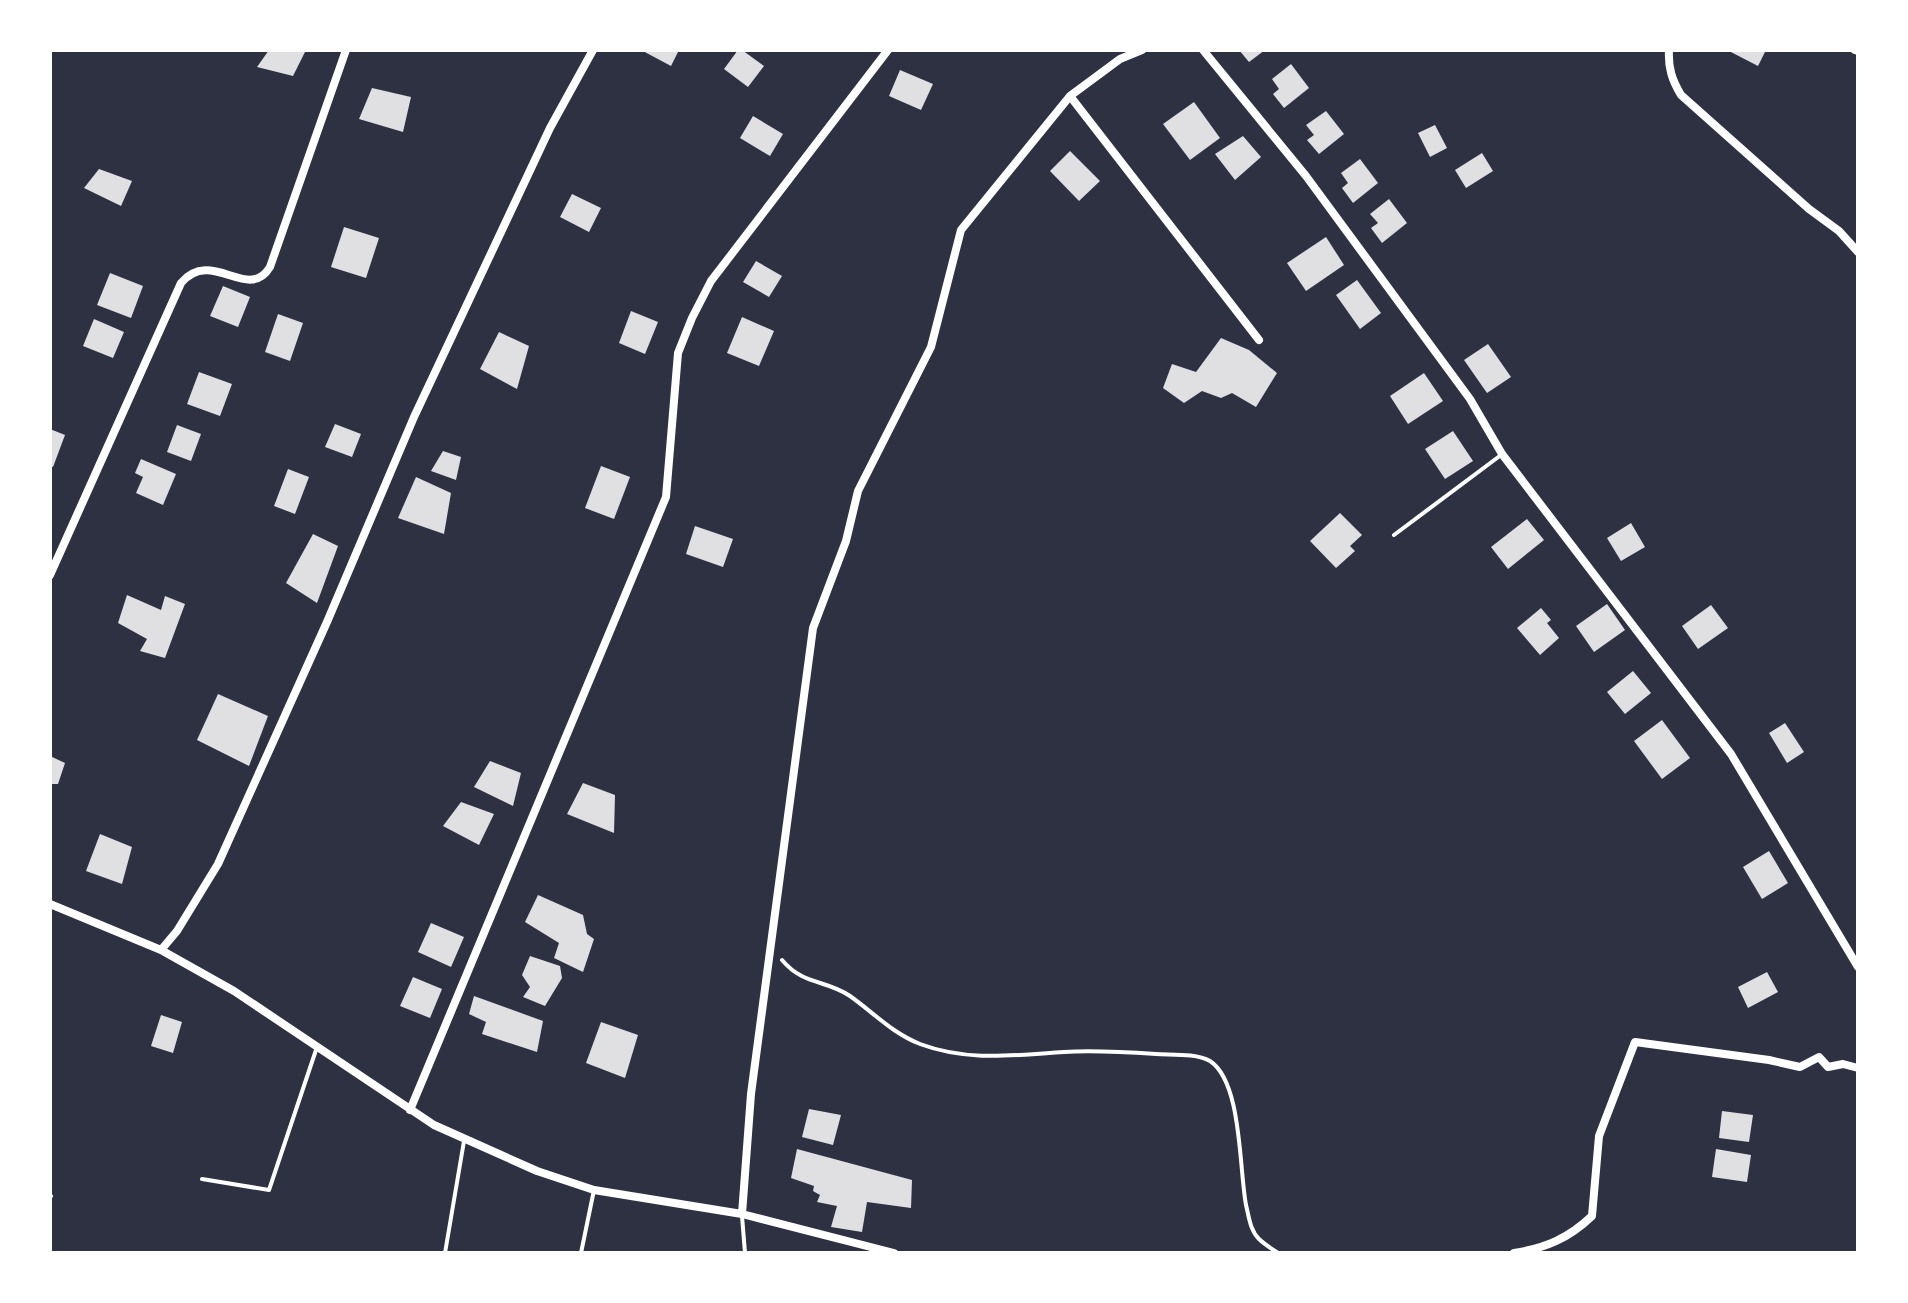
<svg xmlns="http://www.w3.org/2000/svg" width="1908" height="1303" font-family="Mulish,sans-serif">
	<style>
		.building { fill: #e0e0e3 }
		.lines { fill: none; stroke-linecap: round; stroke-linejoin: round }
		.path { stroke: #fff; stroke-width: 4 }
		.service { stroke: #fff; stroke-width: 4 }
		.minor { stroke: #fff; stroke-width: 8 }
	</style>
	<rect width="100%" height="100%" fill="#2d3142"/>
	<path class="building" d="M269 50H306L293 76 257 67Z
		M641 50H679L671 66Z
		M738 50H742L764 66 748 87 724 69Z
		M1239 50H1265L1249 62Z
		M1727 50H1766L1758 66Z
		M1291 64 1309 88 1284 108 1273 94 1279 89 1272 79Z
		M900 70 933 84 921 110 889 96Z
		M372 88 411 97 403 132 359 119Z
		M1194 102 1220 138 1190 160 1163 124Z
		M1326 111 1344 134 1319 154 1307 140 1314 135 1306 125Z
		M753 116 783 134 770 156 740 138Z
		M1435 125 1447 148 1430 157 1418 133Z
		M1243 136 1261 157 1235 180 1215 154Z
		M1070 151 1100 181 1079 201 1050 171Z
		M1482 153 1493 171 1466 188 1455 170Z
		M1360 159 1378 183 1353 203 1342 188 1348 183 1341 173Z
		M99 169 132 181 121 206 84 188Z
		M572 194 601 208 589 232 560 217Z
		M1389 199 1407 223 1382 243 1371 228 1378 223 1370 214Z
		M344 227 379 238 366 278 331 267Z
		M1326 237 1344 265 1306 291 1287 263Z
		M756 261 782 276 769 297 743 282Z
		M110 273 143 286 131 318 97 305Z
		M1357 280 1381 313 1360 329 1336 295Z
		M223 286 250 297 238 327 210 316Z
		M631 311 658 322 645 354 619 343Z
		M278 314 303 323 290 361 265 352Z
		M742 317 774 331 759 366 727 353Z
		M94 319 124 332 113 358 83 346Z
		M499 332 529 346 517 389 480 369Z
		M1221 338 1249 350 1277 373 1256 407 1232 393 1221 398 1202 391 1184 403 1163 388 1172 364 1196 372Z
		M1488 344 1511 377 1487 393 1464 360Z
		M199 372 232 384 220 416 187 404Z
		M1424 373 1443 401 1408 424 1390 396Z
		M335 424 361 434 352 457 325 447Z
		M177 425 201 434 191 461 167 452Z
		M50 429 65 435 53 467 50 466Z
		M1453 431 1473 461 1445 479 1425 449Z
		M443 451 461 457 456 480 431 471Z
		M141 459 176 474 163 505 136 493 143 477 135 473Z
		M601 466 630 477 614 519 585 508Z
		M288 469 309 477 295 514 274 506Z
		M416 477 451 493 444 534 398 518Z
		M1340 513 1362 535 1350 546 1355 551 1336 568 1310 541Z
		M1527 519 1544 540 1508 569 1491 547Z
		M1631 523 1645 547 1621 561 1607 538Z
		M695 526 733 539 723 567 686 554Z
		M313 534 338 546 317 603 286 583Z
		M127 595 161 610 165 596 185 604 165 658 140 651 147 639 118 623Z
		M1607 604 1625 630 1594 652 1576 626Z
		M1711 605 1728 628 1698 649 1682 626Z
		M1541 608 1551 620 1547 623 1559 638 1540 655 1517 628Z
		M1633 671 1651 693 1625 714 1607 692Z
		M218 694 268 716 249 766 197 740Z
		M1662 720 1690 758 1662 779 1634 741Z
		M1785 723 1804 752 1787 763 1769 733Z
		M50 756 65 763 58 784H50Z
		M490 761 521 773 513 806 474 787Z
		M583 783 615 795 614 833 567 814Z
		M461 802 494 814 479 845 443 826Z
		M100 834 132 847 122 884 86 871Z
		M1769 851 1788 883 1762 899 1743 867Z
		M538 895 583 915 587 934 594 939 583 972 554 958 559 943 525 922Z
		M431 923 464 937 451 967 418 952Z
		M530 956 560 966 562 978 545 1006 523 997 530 987 522 975Z
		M1767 972 1778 992 1748 1008 1738 987Z
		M413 977 442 989 430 1018 400 1006Z
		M474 996 543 1021 537 1052 482 1034 486 1022 469 1014Z
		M161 1015 182 1022 173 1053 151 1046Z
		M601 1022 638 1035 625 1078 586 1063Z
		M809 1109 841 1115 833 1145 802 1137Z
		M1722 1111 1753 1115 1749 1142 1719 1138Z
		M797 1149 912 1180 911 1208 867 1202 862 1232 831 1227 837 1206 817 1202 820 1195 813 1191 814 1186 791 1178Z
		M1716 1149 1751 1155 1747 1182 1712 1177Z"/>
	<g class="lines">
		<path class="path" d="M782 960C804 986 825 979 850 996 874 1013 892 1033 920 1044 968 1062 1015 1055 1064 1052 1095 1050 1126 1052 1156 1054 1172 1055 1196 1053 1210 1061 1242 1082 1239 1168 1246 1205 1249 1217 1250 1230 1259 1239 1264 1244 1272 1249 1278 1253"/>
		<path class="service" d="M1394 535 1501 455
			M202 1179 269 1190 317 1047
			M50 1198 51 1196
			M742 1216 745 1253
			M445 1253 464 1141
			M581 1253 594 1190"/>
		<path class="minor" d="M1203 50 1306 176 1470 399 1502 454 1731 754 1858 967
			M1669 50C1668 68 1672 80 1681 95L1809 209 1839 231 1858 252
			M1855 50 1858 51
			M1070 96 1259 340
			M50 575 181 283C212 247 248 303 270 267L346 50
			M50 904 161 950 234 991 434 1125 537 1171 594 1190 742 1214 894 1253
			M161 950 177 931 218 864 327 622 414 417 550 128 593 50
			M410 1110 666 497 678 353 692 318 711 281 888 50
			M742 1214 751 1094 813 628 846 541 858 491 931 347 961 230 1070 96 1120 59 1142 50
			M1514 1253C1546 1248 1569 1238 1592 1216L1599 1136 1635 1042 1769 1060 1800 1067 1819 1057 1828 1067 1843 1064 1858 1068"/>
	</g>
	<rect width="1908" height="1303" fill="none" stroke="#ffffff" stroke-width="104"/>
</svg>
